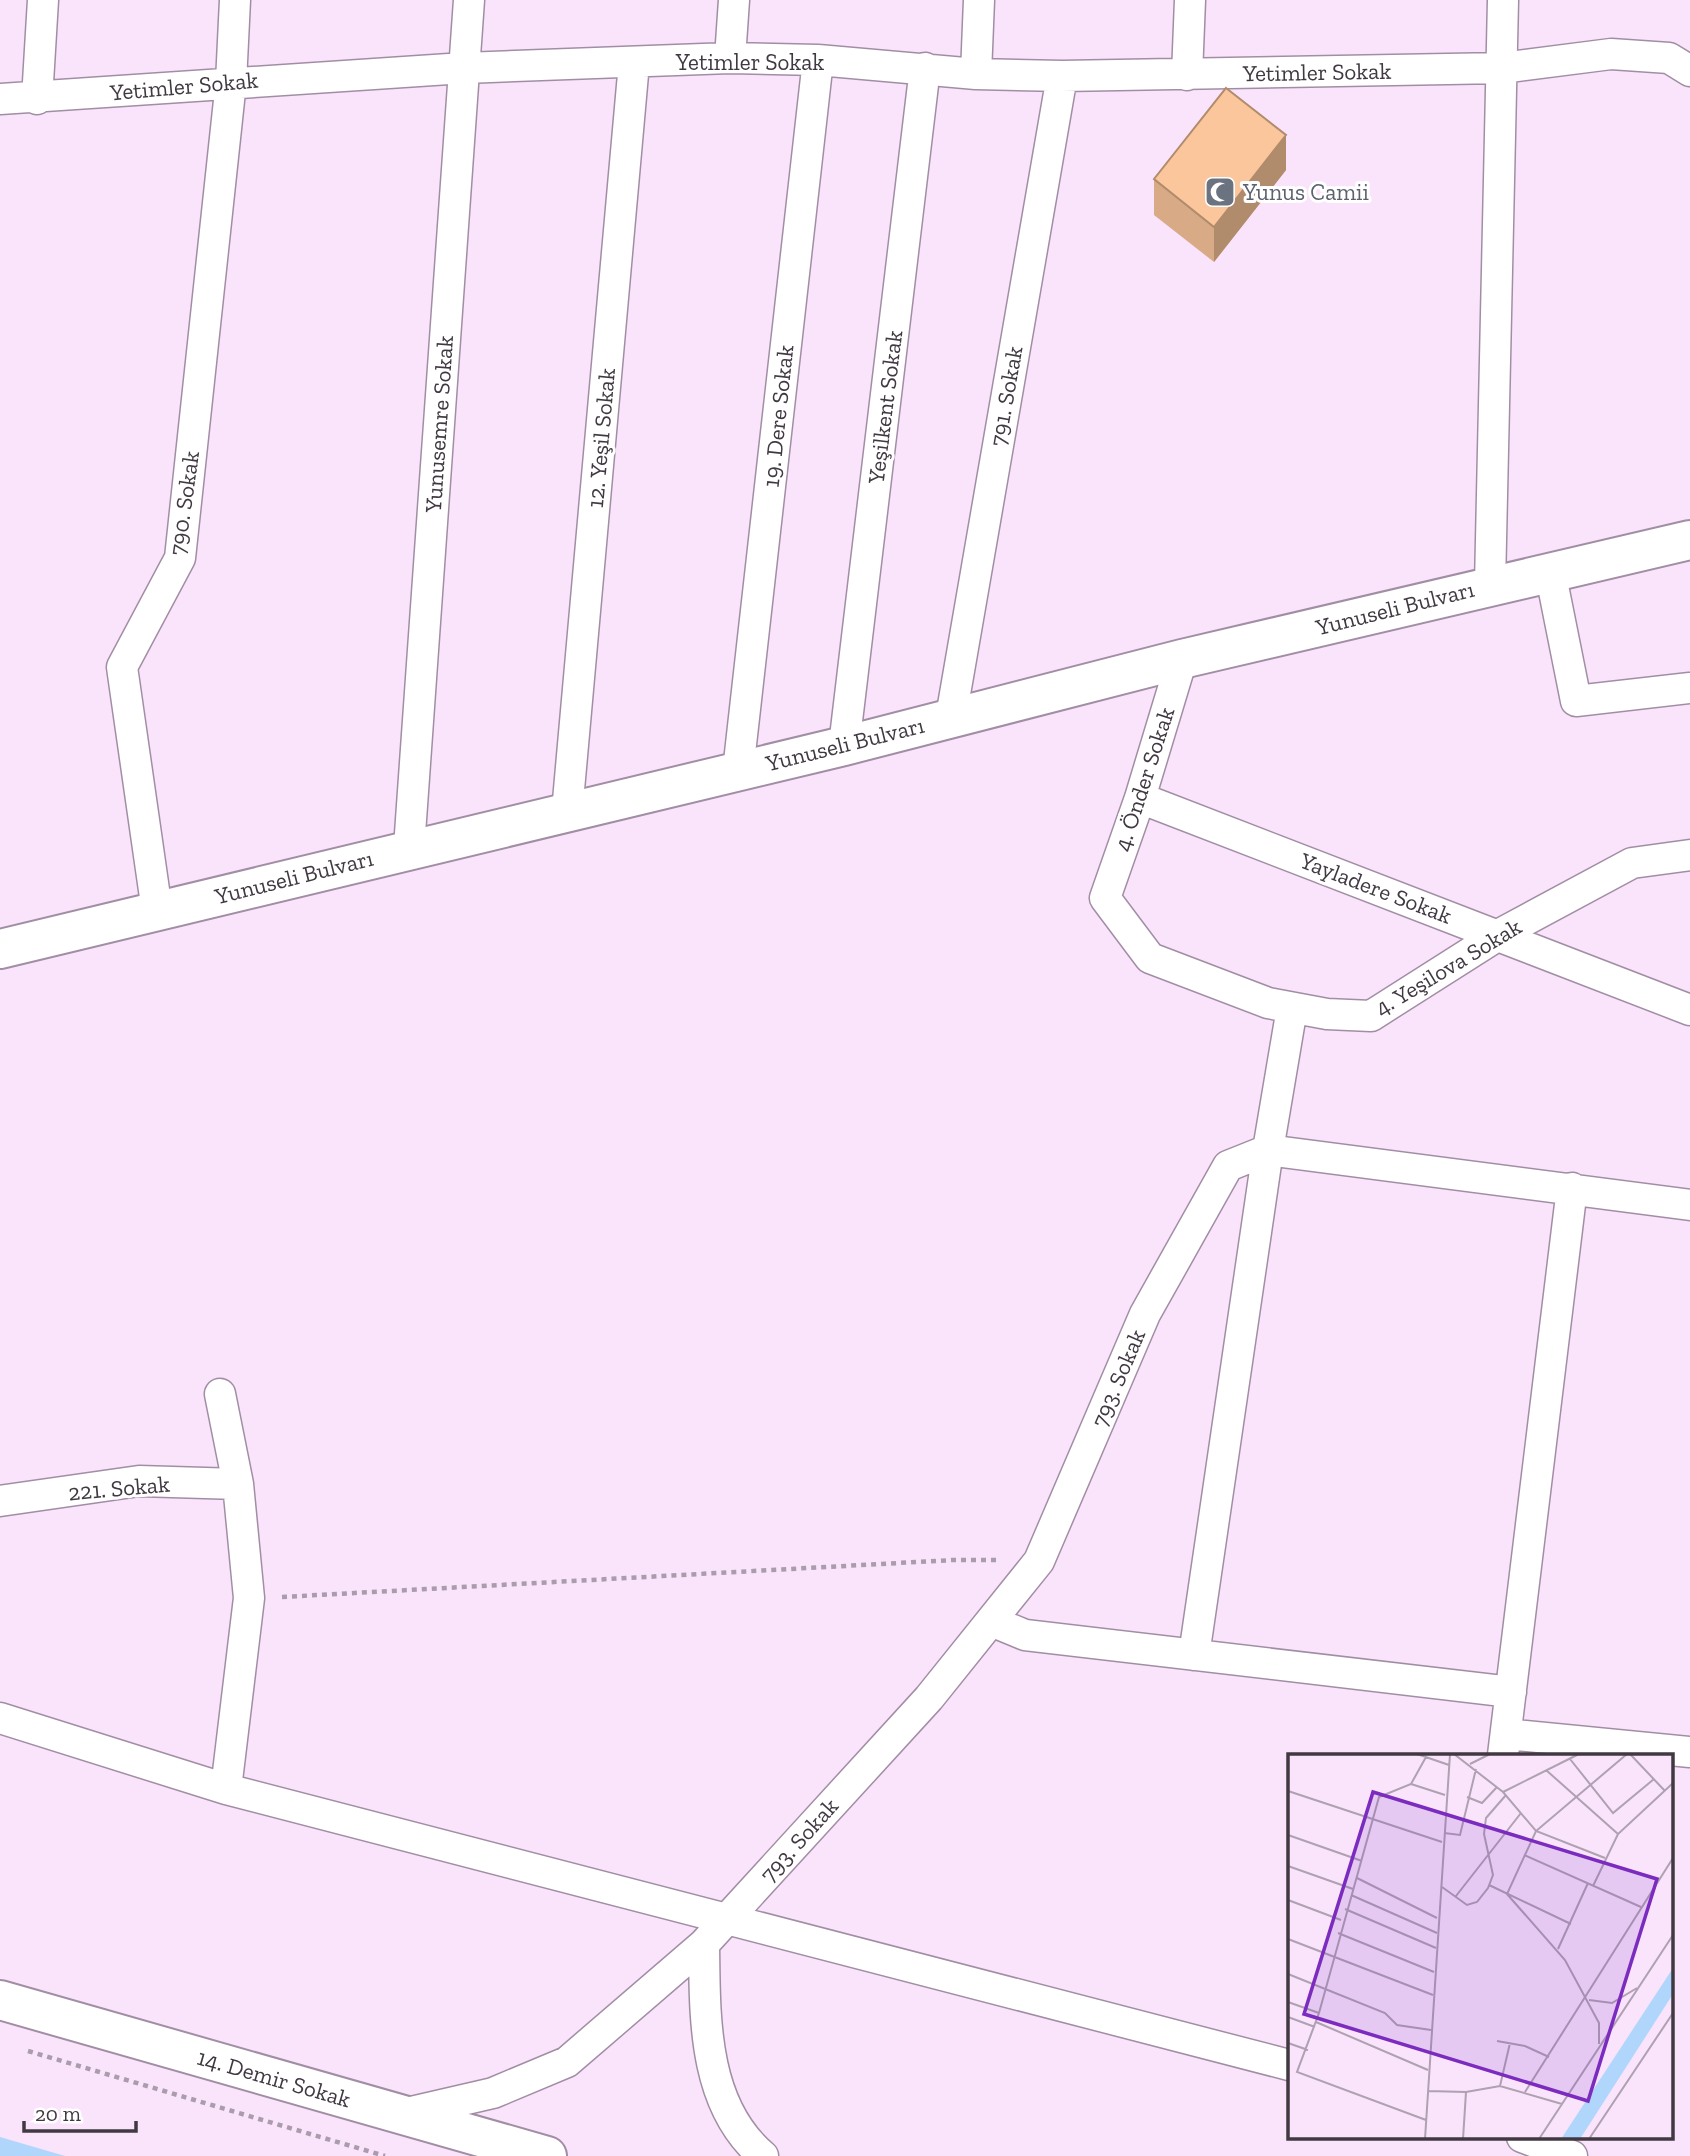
<svg xmlns="http://www.w3.org/2000/svg" width="1690" height="2156" font-family="'Zilla Slab',serif">
	<style>
		.water { fill: #b0d6fc }
		.lines { fill: none; stroke-linecap: round; stroke-linejoin: round }
		.minor-casing { stroke: #a28ea4; stroke-width: 33 }
		.secondary-casing { stroke: #a28ea4; stroke-width: 42 }
		.primary-casing { stroke: #a28ea4; stroke-width: 42 }
		.path { stroke: #aa9bad; stroke-width: 4.5; stroke-dasharray: 5 5; stroke-linecap: butt }
		.minor { stroke: #fff; stroke-width: 30 }
		.secondary { stroke: #fff; stroke-width: 38 }
		.primary { stroke: #fff; stroke-width: 38 }
		.wall { fill: #d8aa85 }
		.shaded-wall { fill: #b08b6c }
		.building { fill: #fbc69b; stroke: #b08b6c; stroke-width: 2 }
		.labels { text-anchor: middle; dominant-baseline: central; stroke-width: 6; stroke-linejoin: round; paint-order: stroke }
		.street-label { font-size: 23px; fill: #413942; stroke: #fff }
		.worship-label { font-size: 23px; fill: #5b616d; stroke: #fff; text-anchor: start }
		.inset-road { fill: none; stroke: #afa0b2; stroke-width: 2 }
		.view { fill: #7b2cbf; fill-opacity: 0.15; stroke: #7b2cbf; stroke-width: 3.5 }
		.inset-edge { fill: none; stroke: #413942; stroke-width: 3.5 }
	</style>
	<rect width="100%" height="100%" fill="#f9e4fc"/>
	<path class="water" d="M0 2137 65 2156H0Z"/>
	<g class="lines">
		<g class="minor-casing">
			<path id="minor" d="M730 58 734 0
				M976 74 979 0
				M1187 75 1190 0
				M0 99 464 68 730 58 818 60 976 74 1062 76 1502 68 1611 54 1669 58 1690 71
				M37 99 43 0
				M1550 571 1576 701 1690 688
				M1490 585 1503 0
				M1182 659 1140 798 1105 898 1150 958 1268 1003 1327 1014 1371 1016 1500 934 1632 863 1690 855
				M951 717 1062 76
				M844 746 925 68
				M738 771 818 60
				M1140 798 1690 1010
				M567 812 634 63
				M409 848 469 0
				M157 911 122 667 180 558 231 82 235 0
				M220 1394 238 1484 249 1598 226 1789
				M0 1501 139 1481 238 1484
				M991 1621 1025 1635 1511 1692
				M1194 1655 1268 1150 1292 1008
				M0 1718 226 1789 1289 2065
				M1506 1734 1690 1752
				M1503 1755 1572 1188
				M704 1944C705 2016 702 2104 763 2156
				M402 2114 493 2093 567 2062 704 1944 929 1698 1039 1561 1145 1314 1228 1166 1268 1150 1690 1205
				M1522 2137 1572 2156"/>
		</g>
		<g class="secondary-casing">
			<path id="secondary" d="M0 949 844 746 1182 659 1690 540"/>
		</g>
		<g class="primary-casing">
			<path id="primary" d="M0 2000 547 2156"/>
		</g>
		<path class="path" d="M282 1597 953 1560H996
			M28 2051 385 2156"/>
		<use href="#minor" class="minor"/>
		<use href="#secondary" class="secondary"/>
		<use href="#primary" class="primary"/>
	</g>
	<path class="wall" d="M1286 170 1214 262 1154 215V179Z"/>
	<path class="shaded-wall" d="M1286 135V170L1214 262V227Z"/>
	<path class="building" d="M1226 88 1286 135 1214 227 1154 179Z"/>
	<defs>
		<g id="mosque-square" transform="scale(1.575)"><rect x="-9" y="-9" width="18" height="18" rx="4" fill="#6b7280" stroke="#fff"/><path d="M3.5-4.9A6 6 0 1 0 3.5 4.9A5 5 0 1 1 3.5-4.9Z" fill="#fff"/></g>
	</defs>
	<g fill-rule="evenodd">
		<use href="#mosque-square" x="1220" y="192"/>
	</g>
	<g class="labels">
		<g class="street-label">
			<text x="750" y="62">Yetimler Sokak</text>
			<text transform="translate(1317 72) rotate(-1)">Yetimler Sokak</text>
			<text transform="translate(184 86) rotate(-5)">Yetimler Sokak</text>
			<text transform="translate(1006 396) rotate(-80)">791. Sokak</text>
			<text transform="translate(885 407) rotate(-83)">Yeşilkent Sokak</text>
			<text transform="translate(778 416) rotate(-84)">19. Dere Sokak</text>
			<text transform="translate(439 424) rotate(-86)">Yunusemre Sokak</text>
			<text transform="translate(601 438) rotate(-85)">12. Yeşil Sokak</text>
			<text transform="translate(184 503) rotate(-82)">790. Sokak</text>
			<text transform="translate(1395 608) rotate(-14)">Yunuseli Bulvarı</text>
			<text transform="translate(845 744) rotate(-14)">Yunuseli Bulvarı</text>
			<text transform="translate(1144 779) rotate(-72)">4. Önder Sokak</text>
			<text transform="translate(294 877) rotate(-14)">Yunuseli Bulvarı</text>
			<text transform="translate(1376 888) rotate(21)">Yayladere Sokak</text>
			<text transform="translate(1448 967) rotate(-31)">4. Yeşilova Sokak</text>
			<text transform="translate(1118 1378) rotate(-67)">793. Sokak</text>
			<text transform="translate(119 1488) rotate(-5)">221. Sokak</text>
			<text transform="translate(799 1840) rotate(-48)">793. Sokak</text>
			<text transform="translate(274 2078) rotate(16)">14. Demir Sokak</text>
		</g>
		<g class="worship-label">
			<text x="1243" y="192">Yunus Camii</text>
		</g>
	</g>
	<g transform="translate(1288 1754)">
		<rect width="385" height="385" fill="#f9e4fc"/>
		<path d="M385 214V240L292 385H273Z" fill="#b0d6fc"/>
		<path class="inset-road" d="M129 0 161 11M166 0 215 38 248 77 317 104M342 0 377 37M138 3 123 30 91 43 31 259 9 318 138 366M282 5 325 59 366 25M182 10 202 0M258 16 330 80M123 30 157 41M0 37 154 88M215 38 291 0M179 43 194 49 209 33M156 79 172 81 188 15M0 81 74 107M236 101 353 153M0 112 65 135M69 124 149 164M201 131 283 170M305 132 330 80 385 29M154 133 179 151 189 148 200 134 205 121 196 80 198 64 218 41M63 141 149 179M168 142 233 59M0 146 53 166M57 155 148 194M50 179 146 218M0 185 145 241M270 195 300 129M0 220 97 259 109 271 143 276M301 246 324 249 349 234M0 248 31 259M0 263 27 273M28 268 140 316M209 287 237 292 261 303M0 289 20 296M311 290V269L277 206 219 140 248 77 339 0M212 332 222 289M140 337 178 338 212 332 274 350M237 338 385 104M137 385 162 0M175 385 178 338M251 385 385 181M301 385 385 259"/>
		<path class="view" d="M85 38 369 125 300 347 16 260Z"/>
		<rect width="385" height="385" class="inset-edge"/>
	</g>
	<path d="M24 2121v10h112v-10" fill="none" stroke="#413942" stroke-width="3.5"/>
	<text x="35" y="2121" font-size="21" fill="#413942" stroke="#ffffff" stroke-width="5" paint-order="stroke">20 m</text>
</svg>
